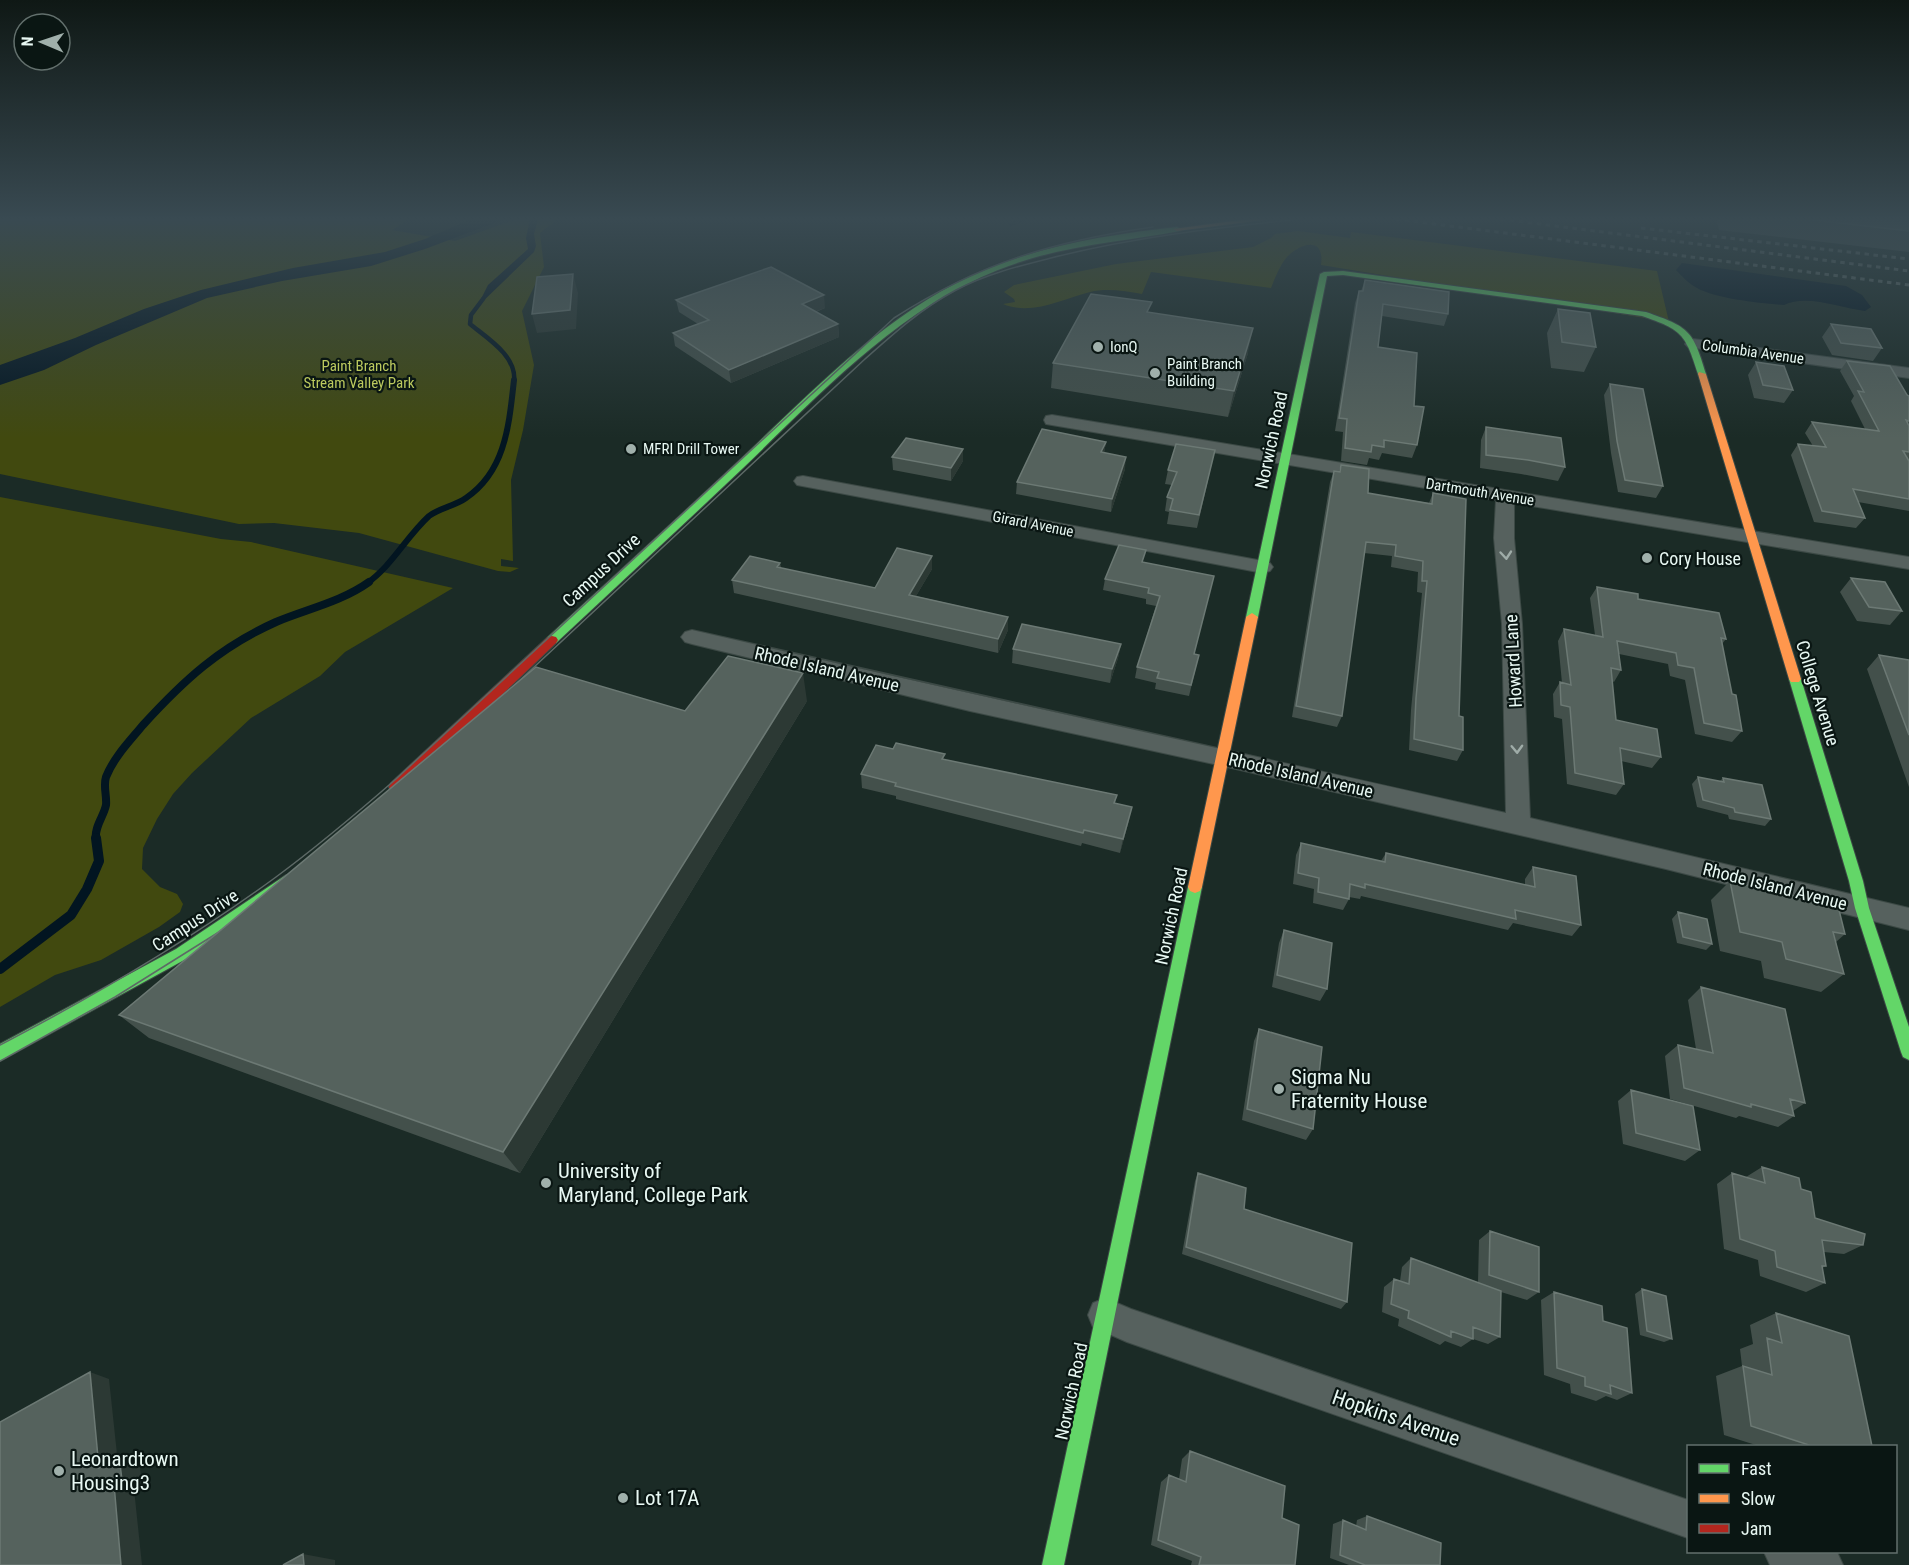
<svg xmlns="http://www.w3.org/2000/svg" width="1909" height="1565" font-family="'Roboto Condensed',sans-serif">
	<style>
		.green { fill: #41490f }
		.water { fill: #021521 }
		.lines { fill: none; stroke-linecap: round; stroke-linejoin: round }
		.stream-far3 { stroke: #021521; stroke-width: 4.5 }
		.stream-far2 { stroke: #021521; stroke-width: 6 }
		.stream-far1 { stroke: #021521; stroke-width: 8 }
		.stream { stroke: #021521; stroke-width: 10 }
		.street-casing { stroke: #3c4945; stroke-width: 2 }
		.fast-casing { stroke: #3c4945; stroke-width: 2 }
		.slow-casing { stroke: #3c4945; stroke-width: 2 }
		.jam-casing { stroke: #3c4945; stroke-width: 2 }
		.street { fill: #56615e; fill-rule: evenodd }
		.fast { fill: #63d668; fill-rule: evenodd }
		.slow { fill: #ff974d; fill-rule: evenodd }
		.jam { fill: #b3261e; fill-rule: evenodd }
		.tram { stroke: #5d6966; stroke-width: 1.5 }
		.rail { stroke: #5d6966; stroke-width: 3; stroke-dasharray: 4.5 4.5; stroke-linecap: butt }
		.wall { fill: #43504b }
		.shaded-wall { fill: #2c3934 }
		.building { fill: #55625d; stroke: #6c7974; stroke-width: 1.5 }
		.oneway { stroke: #9faca8 }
		.poi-dot { fill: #a0b0ab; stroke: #0a1613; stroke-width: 2 }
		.labels { text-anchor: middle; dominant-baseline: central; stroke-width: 4.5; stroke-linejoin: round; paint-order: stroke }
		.far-poi-label { font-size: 15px; fill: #e8f8f3; stroke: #0a1613; text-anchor: start }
		.far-street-label { font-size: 15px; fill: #e8f8f3; stroke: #0a1613 }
		.far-park-label { font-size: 15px; fill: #bbc95e; stroke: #0a1613 }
		.street-label { font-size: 18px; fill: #e8f8f3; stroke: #0a1613 }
		.poi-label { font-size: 18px; fill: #e8f8f3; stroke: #0a1613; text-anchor: start }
		.near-poi-label { font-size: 21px; fill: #e8f8f3; stroke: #0a1613; text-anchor: start }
		.near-street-label { font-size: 21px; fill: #e8f8f3; stroke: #0a1613 }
	</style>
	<rect width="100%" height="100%" fill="#1b2b26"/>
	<path class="green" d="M0 219H409L392 230 455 241 516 219H558L540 233 544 267 522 311 534 365 523 430 511 480 513 561 501 559V566L519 568 510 572 498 571 359 533 274 523 239 524 0 474Z
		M1298 231 1350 238 1351 232 1657 271 1669 322 1321 265C1325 237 1302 242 1287 257 1280 265 1275 278 1271 288L1151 272 1142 294C1125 291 1107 288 1090 292 1062 299 1032 316 1003 304L1015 302 1014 299 1004 292 1014 285 1116 264 1253 247 1271 238 1275 234Z
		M0 497 221 539 251 542 453 588 345 652 320 676 251 718 192 773 173 794 157 819 143 848 142 869 160 887 177 894 183 904 180 912 159 927 101 960 55 975 0 1007Z"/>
	<path class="water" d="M472 219H505L425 249 371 266 282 281 207 298 96 345 44 370 0 385V365L75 338 144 309 201 290 293 268 385 252 425 239Z
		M530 219H538L534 234 536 246 534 252 477 307 488 285 528 249 526 238Z
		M1682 263 1846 286 1862 295 1871 307 1865 311C1840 308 1807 294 1784 305 1760 303 1717 299 1697 288 1688 283 1682 276 1676 270Z"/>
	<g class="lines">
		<path class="stream-far3" d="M1011 224 1024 219
			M483 299 471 315 470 324C487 338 517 356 514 381"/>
		<path class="stream-far2" d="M366 584C392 566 406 537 429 516 439 508 455 506 466 498 506 471 509 424 514 380"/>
		<path class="stream-far1" d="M96 839C94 827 104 816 106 805 107 796 103 786 106 777 114 757 129 742 143 725 184 680 220 647 276 622 307 609 341 602 369 582"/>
		<path class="stream" d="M0 969 71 915 87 889 99 861 96 838"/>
		<g class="street-casing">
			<path id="street" d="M1693 339 1909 368V378L1688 347 1685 344 1688 341Z
				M1052 415 1909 557V569L1514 503V538L1522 624 1530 818 1909 908V930L1666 869 1223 766 970 711 692 644 685 642 681 637 685 632 692 630C963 693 1235 751 1506 813L1502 624 1494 538 1496 500 1046 424 1044 420 1046 416Z
				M803 476 1263 561 1270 563 1273 567 1270 571 1263 573 797 485 794 481 797 477Z
				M1105 1298 1131 1309 1688 1500V1538L1127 1342 1093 1327 1088 1315 1093 1303Z
				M1764 1552H1837L1843 1565H1770Z"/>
		</g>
		<g class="fast-casing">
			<path id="fast" d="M1177 227 1181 229 1180 231C1116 243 1060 245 998 270 897 310 819 395 742 469 680 528 618 585 556 643H548L546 640 548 637C612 578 677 519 741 459 811 393 882 317 971 276 1036 246 1106 235 1177 227Z
				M1343 271 1646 312C1689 327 1693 330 1706 374L1702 377 1698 374C1685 333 1682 330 1642 316L1343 275 1327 276 1258 617 1256 620H1248L1246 617 1320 274 1324 272Z
				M1795 675 1801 679 1863 881 1869 908 1909 1027V1060L1903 1057 1901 1052 1855 908 1849 881 1789 679Z
				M286 875 291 877 293 881 291 885 186 959 0 1061V1044L176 949Z
				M1195 881 1200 883 1202 887 1064 1565H1042L1188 887 1190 883Z"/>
		</g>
		<g class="slow-casing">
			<path id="slow" d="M1248 219H1271L1177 231 1173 229Z
				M1699 372 1706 374 1801 679 1799 682H1791L1789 679 1698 374Z
				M1252 613 1258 617 1202 887 1200 891 1195 893 1190 891 1188 887 1246 617Z"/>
		</g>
		<g class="jam-casing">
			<path id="jam" d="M552 636 556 637 558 640 556 643 401 791H391L389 787 391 783 548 637Z"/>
		</g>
		<use href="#street" class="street"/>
		<use href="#fast" class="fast"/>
		<use href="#slow" class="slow"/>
		<use href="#jam" class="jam"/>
		<path class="tram" d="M503 696 865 359C893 334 922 308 956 290 986 274 1019 266 1051 258 1133 237 1216 228 1300 219
			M0 1045C96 995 189 941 276 877 318 846 357 813 396 779L894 318C979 263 1054 241 1153 227
			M0 1061 115 997 227 927"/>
		<path class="rail" d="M1396 219 1909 285
			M1501 219 1909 271
			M1641 228 1909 259"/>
	</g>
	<path class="wall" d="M1716 219H1909V252L1719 230Z
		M1365 280 1448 314 1444 326 1382 316 1378 347 1414 406 1417 445 1412 458 1382 453 1379 460 1369 458 1367 465 1341 461 1343 432 1335 431 1355 303 1359 291H1361Z
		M676 300 825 308 816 312 838 324 839 337 731 383 675 346 673 333 698 324 679 312Z
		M1558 309 1596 347 1584 372 1551 368 1547 333Z
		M1150 313 1248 353 1228 417 1051 388 1053 363Z
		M1831 324 1882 348 1873 361 1832 355 1822 337Z
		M1847 361 1909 396V511L1858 502 1865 518 1856 528 1814 522 1791 455 1798 444 1813 446 1805 433 1812 422 1865 429 1851 401 1854 396 1840 371Z
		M1756 362 1793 390 1784 403 1754 398 1748 375Z
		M1610 384 1663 486 1656 498 1618 492 1611 453 1604 395Z
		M1486 427 1565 467 1558 481 1521 474 1480 468 1481 440Z
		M1106 442 1104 453 1125 469 1111 512 1016 494 1017 482Z
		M1215 450 1197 528 1167 524 1169 512 1165 511 1167 497 1172 485 1165 484 1168 470Z
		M892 457 963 461 951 481 893 470Z
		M1341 465 1368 493 1429 503 1433 493 1463 750 1457 761 1409 750 1411 710 1422 593 1417 592 1418 572 1391 567 1392 556 1364 553 1342 716 1337 727 1292 717 1330 482 1334 471H1339Z
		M932 556V569L916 596 1008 617V630L998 653 734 593 732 580 780 563 781 568 875 588Z
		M1144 562 1194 654 1199 655 1189 696 1155 689 1156 683 1135 678 1137 667 1156 606 1146 604V599L1103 590 1105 579Z
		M1851 578 1902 611 1890 625 1857 621 1840 592Z
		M1597 587 1638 599 1726 639 1722 644 1732 694 1742 731 1732 742 1695 734 1685 680 1670 676 1668 664 1619 654 1621 670 1614 682 1612 681 1616 720 1661 757 1652 768 1621 761 1624 784 1616 795 1567 784 1562 719 1554 717 1553 694 1560 682 1562 683 1558 641 1564 629 1595 635 1590 598Z
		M1121 644 1118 658 1110 683 1012 663 1013 649Z
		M1879 655 1909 660V787L1867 669Z
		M807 701 520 1173 149 1038 119 1015Z
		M945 760 1117 795 1115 803 1129 820 1120 853 1082 843 1081 846 896 799V796L862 788 861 774Z
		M1698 777 1719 782 1723 778 1771 819 1765 826 1729 819 1728 815 1697 807 1692 784Z
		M1301 843 1381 861 1386 853 1525 885V879L1533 867 1581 925 1572 936 1513 923 1508 930 1361 896 1360 899 1349 897V899L1343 910 1313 903 1314 889 1293 884 1296 855Z
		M1730 881 1845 934 1836 942 1844 974 1821 992 1764 978 1761 961 1720 951 1711 900Z
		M1678 912 1712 944 1706 950 1677 943 1672 919Z
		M1284 930 1327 989 1320 1001 1272 987 1279 943Z
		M1701 987 1805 1103 1793 1111 1794 1116 1778 1127 1739 1116 1736 1118 1670 1099 1665 1056 1678 1045 1696 1049 1688 1000Z
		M1259 1029 1313 1129 1306 1140 1242 1120 1254 1041Z
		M1631 1090 1700 1150 1685 1161 1623 1144 1618 1101Z
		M1762 1167 1801 1189 1815 1218 1863 1245 1844 1254 1824 1252 1826 1266 1822 1268 1825 1283 1806 1292 1760 1276 1758 1260 1724 1249 1717 1184 1732 1173 1746 1178V1177Z
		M1198 1173 1244 1209 1347 1302 1341 1309 1182 1254 1195 1181Z
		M1490 1231 1539 1292 1527 1300 1501 1292 1500 1337 1488 1344 1473 1339 1461 1347 1445 1341 1440 1345 1398 1326 1399 1319 1382 1312 1384 1287 1394 1279 1400 1281 1402 1267 1411 1258 1478 1283 1479 1240Z
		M1642 1289 1672 1339 1664 1342 1640 1335 1635 1294Z
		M1554 1292 1603 1321 1632 1393 1617 1400 1606 1396 1596 1401 1571 1393 1570 1384 1544 1375 1541 1300Z
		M1776 1313 1872 1446H1759L1724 1435 1716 1376 1742 1366 1740 1349 1753 1344 1750 1325Z
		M1190 1451 1282 1518 1295 1565H1191L1192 1561 1151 1545 1161 1482 1169 1475 1179 1479 1182 1459Z
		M1367 1516 1440 1565H1349L1330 1558 1333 1524 1343 1520 1356 1526 1357 1520Z"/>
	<path class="shaded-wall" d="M573 274 578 293 576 329 537 333 532 314Z
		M824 295 825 308 803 316 802 304Z
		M838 324 839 337 731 383 729 370Z
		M1253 328 1248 353 1228 417 1234 391Z
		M1106 442 1104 454 1101 452Z
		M963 449V461L951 481V468Z
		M1126 457 1125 469 1111 512 1112 499Z
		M932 556V569L909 608V595Z
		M1008 617V630L998 653V639Z
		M1121 644 1118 658 1110 683 1112 669Z
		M803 673 807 701 520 1173 503 1152Z
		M1132 807 1129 820 1120 853 1123 839Z
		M90 1372 109 1379 119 1473 99 1468Z
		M119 1456 139 1461 142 1484 134 1489 142 1565H121L114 1484Z
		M303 1554 335 1560V1565H304Z"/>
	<path class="building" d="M1805 219H1909V231Z
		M771 267 824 295 802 304 838 324 729 370 673 333 709 320 676 300Z
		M573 274 570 310 532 314 537 277Z
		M1365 280 1449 292 1448 314 1383 304 1378 347 1417 353 1414 406 1424 407 1417 445 1384 440V447L1372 445 1371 452 1345 448 1347 419 1339 418 1359 291H1363Z
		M1091 294 1152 302 1147 312 1253 328 1234 391 1053 363Z
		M1558 309 1590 313 1596 347 1562 342Z
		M1831 324 1871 329 1882 348 1841 343Z
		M1847 361 1890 366 1907 395 1909 396V421L1906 420 1909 426V452L1903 451 1909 461V499L1853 489 1865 518 1822 511 1798 444 1826 447 1812 422 1879 431 1858 391 1864 392Z
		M1756 362 1784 366 1793 390 1763 385Z
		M1610 384 1643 389 1663 486 1625 480 1617 441Z
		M1486 427 1561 438 1565 467 1528 460 1486 455Z
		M1042 429 1106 442 1101 452 1126 457 1112 499 1017 482Z
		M906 438 963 449 951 468 892 457Z
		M1176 444 1215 450 1199 515 1170 510 1173 499 1167 497 1177 472 1168 470Z
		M1341 465 1369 469 1368 493 1432 504 1433 493 1466 499 1459 716 1463 717V750L1414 739 1416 698 1427 581H1422L1423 561 1395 556 1396 545 1366 542 1342 716 1296 706 1334 471 1340 472Z
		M1119 545 1146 550 1142 562 1214 576 1194 654 1199 655 1191 685 1157 678 1159 672 1137 667 1160 596 1148 593 1149 588 1105 579Z
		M897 548 932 556 909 595 1008 617 998 639 732 580 750 556 780 563 777 567 875 588Z
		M1851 578 1885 582 1902 611 1869 607Z
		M1597 587 1638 594V599L1719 613 1726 639 1721 638 1732 694 1736 695 1742 731 1704 723 1694 668 1678 665 1676 653 1617 641 1621 670 1611 668 1616 720 1657 729 1661 757 1620 748 1624 784 1575 773 1570 707 1561 705 1560 682 1571 685 1564 629 1603 637Z
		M1022 624 1121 644 1112 669 1013 649Z
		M1879 655 1909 660V735Z
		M728 656 803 673 503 1152 119 1015 536 667 685 711Z
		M896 743 945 754 942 759 1117 795 1114 803 1132 807 1123 839 1084 830 1083 833 895 786 896 783 861 774 876 745 893 749Z
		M1698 777 1724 782 1723 778 1762 785 1771 819 1735 812 1734 808 1703 800Z
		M1301 843 1385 862 1386 853 1535 887 1533 867 1576 876 1581 925 1515 910 1516 919 1365 884V888L1350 884 1349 899 1318 892 1319 878 1298 873Z
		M1730 881 1838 906 1845 934 1833 932 1844 974 1786 959 1782 942 1740 932Z
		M1678 912 1707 919 1712 944 1683 937Z
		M1284 930 1332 943 1327 989 1277 975Z
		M1701 987 1785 1009 1805 1103 1790 1099 1794 1116 1751 1104V1107L1684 1088 1678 1045 1713 1053Z
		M1259 1029 1322 1047 1313 1129 1247 1109Z
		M1631 1090 1693 1106 1700 1150 1636 1133Z
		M1762 1167 1799 1178 1801 1189 1811 1192 1815 1218 1865 1234 1863 1245 1822 1240 1826 1266H1822L1825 1283 1777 1267 1775 1251 1740 1239 1732 1173 1765 1183Z
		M1198 1173 1246 1188 1244 1209 1352 1243 1347 1302 1186 1247Z
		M1490 1231 1539 1247V1292L1489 1275Z
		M1411 1258 1501 1291 1500 1337 1473 1327V1339L1451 1331V1337L1408 1318 1409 1311 1391 1304 1394 1279 1409 1284Z
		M1642 1289 1666 1296 1672 1339 1647 1331Z
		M1554 1292 1602 1306 1603 1321 1627 1328 1632 1393 1610 1385 1611 1394 1585 1386V1377L1557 1368Z
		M1776 1313 1849 1336 1872 1446H1809V1445L1751 1426 1743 1366 1772 1375 1767 1338 1782 1343Z
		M90 1372 99 1468 119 1456 122 1480 114 1484 121 1565H0V1422Z
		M1190 1451 1285 1486 1282 1518 1299 1525 1295 1565H1199L1201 1557 1158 1540 1169 1475 1186 1482Z
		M1367 1516 1441 1543 1440 1565H1365L1340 1555 1343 1520 1366 1530Z
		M303 1554 304 1565H283Z"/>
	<defs><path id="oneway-chevron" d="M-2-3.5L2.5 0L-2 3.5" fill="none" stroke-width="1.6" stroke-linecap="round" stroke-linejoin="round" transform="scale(1.5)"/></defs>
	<g class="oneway">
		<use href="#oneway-chevron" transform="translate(1506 555) rotate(85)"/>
		<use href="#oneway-chevron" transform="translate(1517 749) rotate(88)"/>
	</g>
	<linearGradient id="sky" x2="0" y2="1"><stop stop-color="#0f1815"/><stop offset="0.5" stop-color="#394a52"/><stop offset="1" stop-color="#394a52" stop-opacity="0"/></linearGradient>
	<rect width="1909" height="438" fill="url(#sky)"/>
	<g class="poi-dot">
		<circle cx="1098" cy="347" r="6"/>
		<circle cx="1155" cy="373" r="6"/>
		<circle cx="631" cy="449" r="6"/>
		<circle cx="1647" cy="558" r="6"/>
		<circle cx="1279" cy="1089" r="6"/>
		<circle cx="546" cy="1183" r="6"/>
		<circle cx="59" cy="1471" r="6"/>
		<circle cx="623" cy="1498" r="6"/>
	</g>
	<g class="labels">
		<g class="far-poi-label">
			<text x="1110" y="347">IonQ</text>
			<text x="1167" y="364">Paint Branch<tspan x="1167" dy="17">Building</tspan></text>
			<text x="643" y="449">MFRI Drill Tower</text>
		</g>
		<g class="far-street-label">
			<text transform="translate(1753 352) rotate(8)">Columbia Avenue</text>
			<text transform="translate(1480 492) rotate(9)">Dartmouth Avenue</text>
			<text transform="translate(1033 524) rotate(11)">Girard Avenue</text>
		</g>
		<g class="far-park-label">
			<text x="359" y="366">Paint Branch<tspan x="359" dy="17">Stream Valley Park</tspan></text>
		</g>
		<g class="street-label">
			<text transform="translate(1271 440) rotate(-78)">Norwich Road</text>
			<text transform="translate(601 570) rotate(-43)">Campus Drive</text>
			<text transform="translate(1513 661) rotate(-93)">Howard Lane</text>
			<text transform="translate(827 669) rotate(13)">Rhode Island Avenue</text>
			<text transform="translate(1818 693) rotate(73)">College Avenue</text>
			<text transform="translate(1301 775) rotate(13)">Rhode Island Avenue</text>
			<text transform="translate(1775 886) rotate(14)">Rhode Island Avenue</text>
			<text transform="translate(1171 916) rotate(-78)">Norwich Road</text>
			<text transform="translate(195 920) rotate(-33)">Campus Drive</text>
			<text transform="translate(1071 1391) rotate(-78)">Norwich Road</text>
		</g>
		<g class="poi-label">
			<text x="1659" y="558">Cory House</text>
		</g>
		<g class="near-poi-label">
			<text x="1291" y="1077">Sigma Nu<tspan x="1291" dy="24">Fraternity House</tspan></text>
			<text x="558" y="1171">University of<tspan x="558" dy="24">Maryland, College Park</tspan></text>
			<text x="71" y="1459">Leonardtown<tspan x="71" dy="24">Housing3</tspan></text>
			<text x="635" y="1498">Lot 17A</text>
		</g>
		<g class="near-street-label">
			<text transform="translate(1396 1418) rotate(19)">Hopkins Avenue</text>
		</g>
	</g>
	<rect x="1687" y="1445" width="210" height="108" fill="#0a1613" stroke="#63706d" stroke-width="1.5"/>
	<rect x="1699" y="1464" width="30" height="9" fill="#63d668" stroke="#63706d" stroke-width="1.5"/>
	<text x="1741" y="1475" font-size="18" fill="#e8f8f3">Fast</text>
	<rect x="1699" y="1494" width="30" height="9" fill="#ff974d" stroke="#63706d" stroke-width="1.5"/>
	<text x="1741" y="1505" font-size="18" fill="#e8f8f3">Slow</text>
	<rect x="1699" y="1524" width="30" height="9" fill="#b3261e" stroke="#63706d" stroke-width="1.5"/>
	<text x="1741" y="1535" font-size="18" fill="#e8f8f3">Jam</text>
	<g transform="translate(42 42) rotate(272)"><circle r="28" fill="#0a1613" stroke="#63706d" stroke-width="1.5"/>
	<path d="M0-4.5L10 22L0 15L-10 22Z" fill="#a0b0ab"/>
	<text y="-9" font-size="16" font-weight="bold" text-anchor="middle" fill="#e8f8f3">N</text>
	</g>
</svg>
